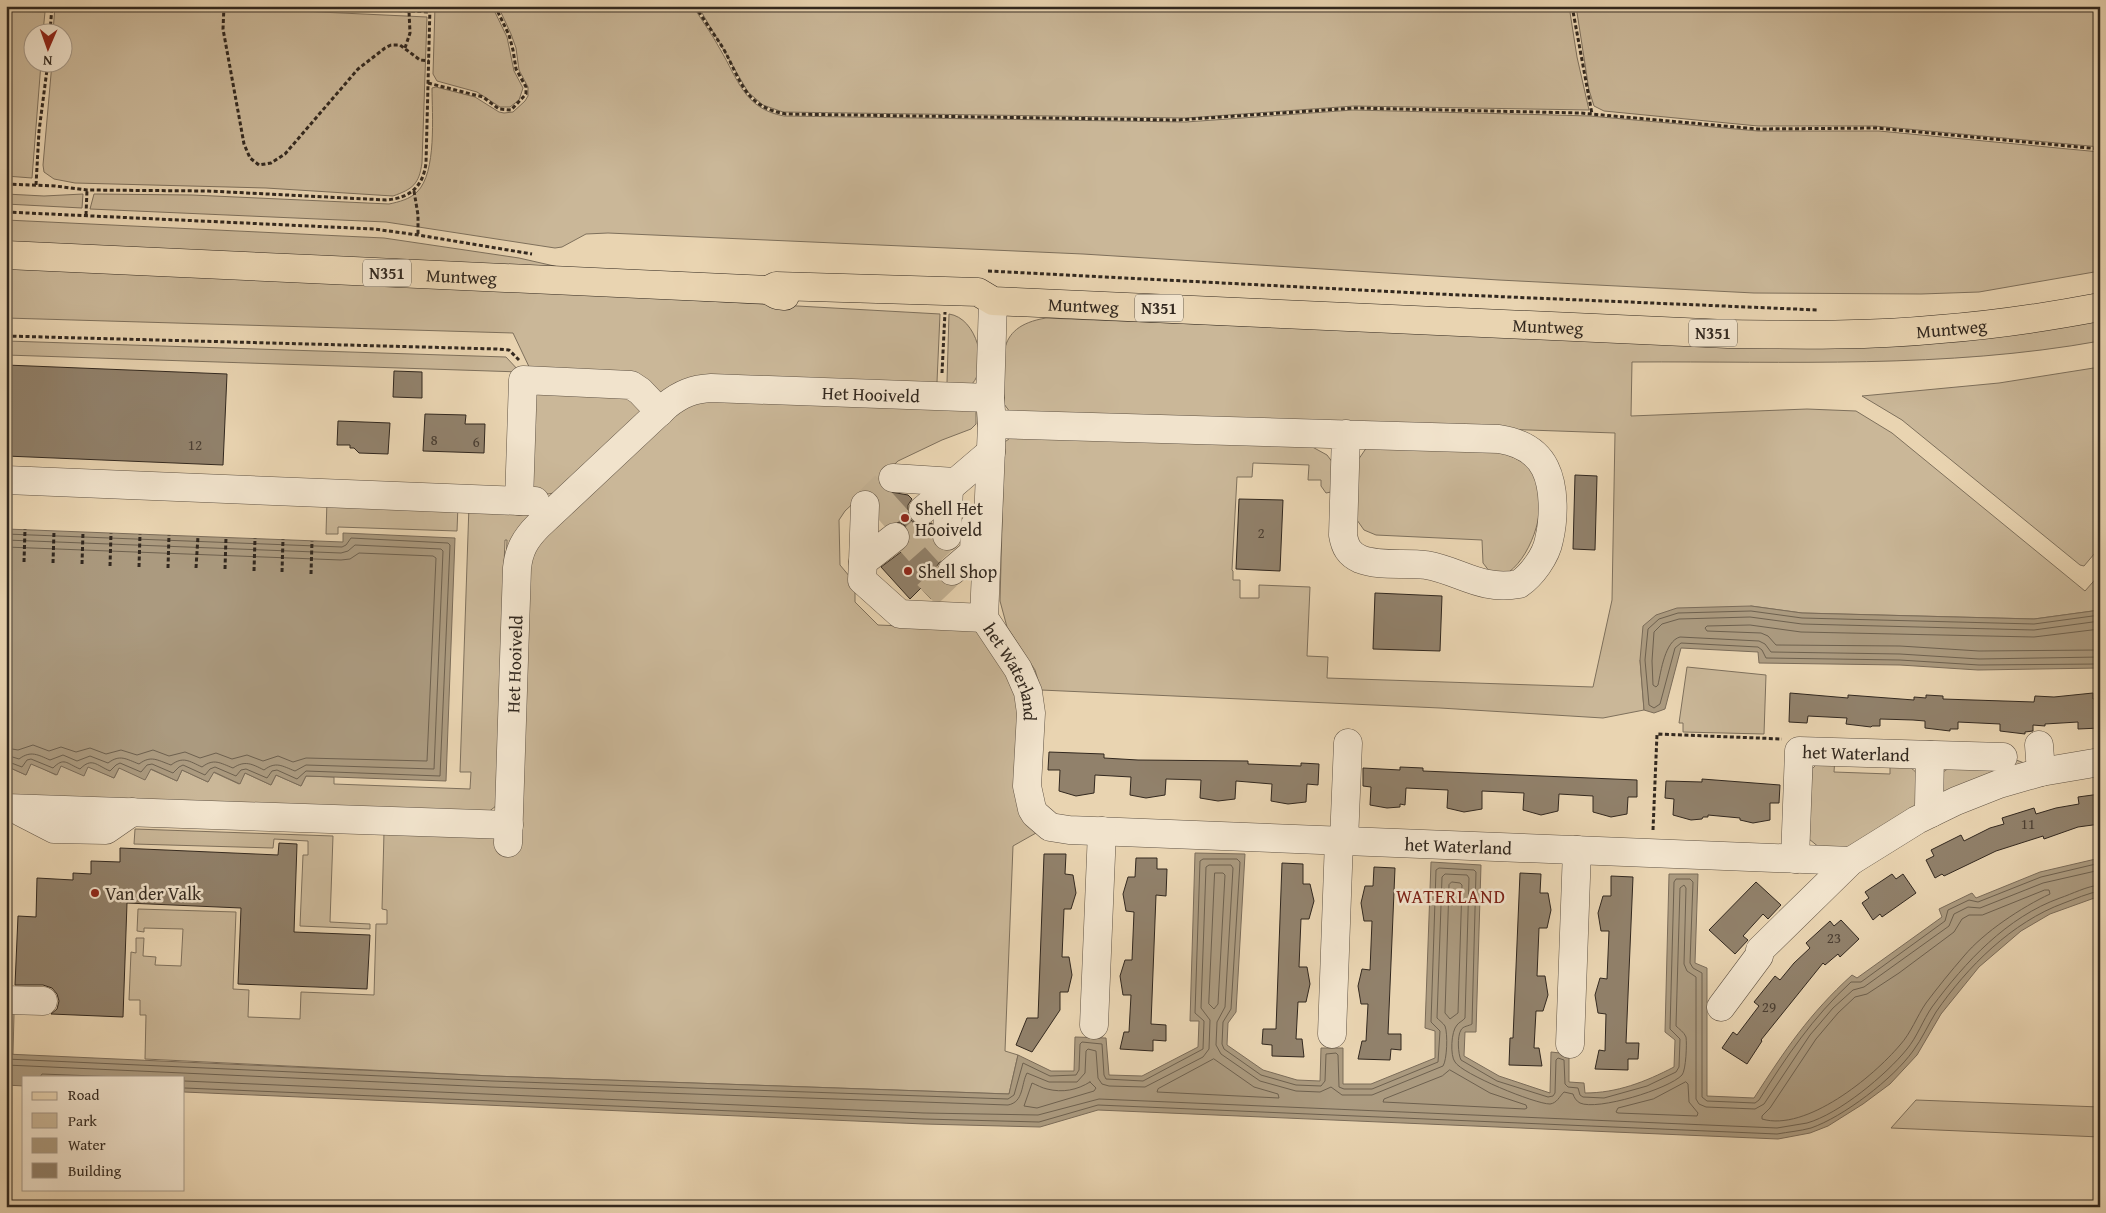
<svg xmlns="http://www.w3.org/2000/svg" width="2106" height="1213" font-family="'Gentium Book Plus',serif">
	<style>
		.green { fill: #cab798; stroke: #7e705c; fill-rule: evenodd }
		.water { fill: #ab9a7f; stroke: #7b6c59 }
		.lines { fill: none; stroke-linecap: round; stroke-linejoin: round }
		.shore { stroke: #6e614f; stroke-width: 1 }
		.building { fill: #91816b; stroke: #32281f }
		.minor-tunnel { stroke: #c4b294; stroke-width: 28; stroke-dasharray: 28 14; stroke-linecap: butt }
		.minor-casing { stroke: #605344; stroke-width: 29 }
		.major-casing { stroke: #32281f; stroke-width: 29 }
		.path { stroke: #32281f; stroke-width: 3; stroke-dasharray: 4 2.5; stroke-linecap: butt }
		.minor { stroke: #f1e3cc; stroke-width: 28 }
		.major { stroke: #e9d4b1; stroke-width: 28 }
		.poi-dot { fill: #8f2418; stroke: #f1e3cc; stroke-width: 2 }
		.labels { text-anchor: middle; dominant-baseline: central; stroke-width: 5; stroke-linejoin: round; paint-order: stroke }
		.number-label { font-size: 15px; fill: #4a3e32 }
		.shield { fill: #f1e3cc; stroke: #6b6053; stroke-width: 1 }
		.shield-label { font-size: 16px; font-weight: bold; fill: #32281f }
		.street-label { font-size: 18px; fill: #32281f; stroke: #f1e3cc }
		.poi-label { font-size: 18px; fill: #32281f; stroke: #f1e3cc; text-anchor: start }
		.neighbourhood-label { font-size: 19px; letter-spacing: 1px; fill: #7a1f14; stroke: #f1e3cc }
	</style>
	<rect width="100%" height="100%" fill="#e9d4b1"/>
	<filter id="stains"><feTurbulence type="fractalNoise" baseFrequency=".004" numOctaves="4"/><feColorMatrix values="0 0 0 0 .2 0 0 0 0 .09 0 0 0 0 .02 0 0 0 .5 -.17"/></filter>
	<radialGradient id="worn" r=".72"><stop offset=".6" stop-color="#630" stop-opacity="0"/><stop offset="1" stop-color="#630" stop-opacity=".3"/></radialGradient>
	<path class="green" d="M55 6H191L427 17 422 163C419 184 413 189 393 196L266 188 75 183 54 179 44 172 43 165 52 63 62 62V32H53Z
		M435 6H492L507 37 514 71 523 88 519 100 510 107H500L477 92 437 81 433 74Z
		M498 6H693C702 21 712 34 720 49 738 79 744 109 784 116L1186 122 1353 110 1554 115 1590 116 1758 131H1879L2100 152V271L1979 292 1921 294 1754 293 1499 280 1083 254 608 233 586 234 562 247 555 248 386 222 90 209 94 194 192 195 389 204C399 202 410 199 417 192 437 173 432 114 432 88L436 87 475 97 499 112 504 113 513 112 525 101 528 96V87L519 70 516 48 511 34Z
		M698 6H1569L1577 57 1589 110 1354 106 1186 118 783 112 763 105 748 92Z
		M1576 6H2100V147L1875 126H1758L1604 111 1594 106 1589 90Z
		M6 11 45 12 43 32H32V62L41 63 32 178 6 176Z
		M6 194 44 196 83 194 82 208 6 204Z
		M6 220 384 238 519 258 563 268 6 243Z
		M6 267 476 288 940 314 937 382 936 385 661 398 532 373 513 333 6 318Z
		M949 314C977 318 989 366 972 384L948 387 947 382Z
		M1046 318 1522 337 2100 319V341C1946 369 1788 361 1632 362L1631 416 1807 409 1856 411 1892 433 2085 591 2100 574V610L2034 619 1802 613 1751 606 1640 660 1644 710 1603 718 1440 708 1041 690 1035 670 1007 627 1000 601 1004 451 1002 444 1013 436 1307 444 1327 455 1333 463 1331 492 1326 493 1321 486V480H1308L1309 465 1253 463 1252 477H1237L1232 570 1233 571V580H1240V598H1259V585L1310 587 1307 656 1328 657 1327 678 1593 687 1612 600 1615 433 1010 412 1004 404C1004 362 992 327 1046 318Z
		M6 341 506 357 520 372 6 355Z
		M2100 367V547L2084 566 2080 565 1902 420 1862 396 1999 383Z
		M630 392 647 408 560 492 548 494 527 493 535 395 539 393Z
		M689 399 976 410V424L971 429 942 440 898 461 845 511 839 520 840 565 855 583V602L878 625 976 629 1014 681 1036 833 1013 846 1005 1051 1018 1055 1009 1094 492 1076 145 1059 146 1015H140V1000H129L131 952 136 953V938H144L143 956 156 957 155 965 181 966 183 929 144 928V932L137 931 138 909 236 912 233 989 249 990 248 1017 300 1019 301 992 374 995 376 924H387V910L382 909 384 832 500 836 529 551Z
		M1367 447 1500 452C1514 457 1528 463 1535 476 1549 503 1533 554 1509 572H1490L1483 563 1482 540 1376 535 1364 530 1357 520 1356 463Z
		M327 500 458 505 457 531 338 527V534H326Z
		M469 505 503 514 531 510 501 802 487 813 6 795V766L26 775 31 763 56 775 61 765 88 766 114 778 119 768 150 769 177 781 182 770 208 782 213 772 239 784 245 773 271 785 276 775 301 786 306 776 334 777V784L470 789 471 772H460ZM505 540H507L503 643H501Z
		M1687 667 1766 675 1764 734 1683 732V723H1679Z
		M2006 756 2024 763 1947 798 1936 788 1943 772 1949 768Z
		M1835 758 1834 772 1890 774V761C1920 767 1923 776 1919 804L1856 848H1820L1809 839 1812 769 1817 764Z
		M135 829 333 836 330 922 370 924V929L300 926 303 855H308V841L274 839 273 848 134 844Z
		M6 1014H14L13 1054H6Z
		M1916 1100 2100 1107V1137L1891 1128Z"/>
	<path class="water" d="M6 529 343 542V533L455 538 446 781 306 776 301 786 276 775 271 785 245 773 240 784 214 772 208 782 182 770 177 781 151 769 145 780 119 768 114 778 88 767 84 776 61 766 57 775 31 764 26 775 6 766Z
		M1751 606 1802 613 2034 619 2100 610V668L1978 670 1900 665 1759 663 1758 652 1681 648 1665 709 1654 713 1644 710 1640 660 1643 626 1656 615 1677 608Z
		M1195 853 1245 854 1236 1012 1228 1023 1227 1045 1263 1070 1297 1080 1320 1081 1321 1048H1343V1084H1371L1435 1058V1031L1425 1028 1431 862 1481 865 1476 1032H1465L1464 1056 1499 1076 1550 1093 1551 1052 1569 1054V1082L1584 1083 1585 1093C1617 1093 1645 1082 1674 1067L1675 1040 1665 1032 1669 874H1698L1695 963 1707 968V1096L1754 1098C1785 1050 1809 1014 1852 975L1857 978 1942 917 1939 909 1972 893 1976 898 2040 872 2100 858V896L2050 914 2021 931 1979 967 1941 1014 1917 1055 1890 1084 1863 1104 1828 1126 1810 1133 1778 1139 1098 1110 1040 1127 924 1124 184 1092V1077H24V1086L6 1085V1054L492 1076 1009 1094 1018 1055 1051 1071H1074L1075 1037 1106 1038 1109 1075 1142 1076 1198 1047 1199 1021H1190Z"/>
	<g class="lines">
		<path class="shore" d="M6 534 342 547 346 545 351 538 448 543 450 545 440 776 306 771 297 779 277 770 272 771 267 778 246 769 241 770 236 776 215 767 210 769 205 775 183 765 179 767 173 773 152 764 147 765 141 772 120 763 116 765 110 771C96 765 92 757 80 769 66 763 64 757 53 768L31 759 27 760 22 767 6 761
			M6 540 341 553 348 551 355 545 441 549 443 551 434 769 306 765 295 771C282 766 276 761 264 770 252 764 245 760 233 768 220 763 214 758 202 767 189 761 183 756 171 765 157 760 151 755 139 764 126 759 120 754 108 763L90 756 77 761 63 755 50 760C38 755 31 750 19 759L6 755
			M6 547 341 560 350 559 359 553 433 556 436 558 427 761 306 758 293 762 278 756 263 761 247 755 232 759 216 753 200 758 185 752 169 756 153 750 137 755 121 750 106 754 90 748 76 752 61 747 49 751 33 745 18 750 6 748
			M2100 615 2034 624 1802 618 1751 611 1678 613 1659 619 1648 629 1645 660 1649 705 1654 708 1660 704 1675 648 1681 643 1758 647 1762 650 1766 658 1900 660 1979 665 2100 664
			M2100 621 2034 630 1802 624 1750 617 1679 619 1662 624 1654 632 1652 661 1653 685 1656 687 1658 685C1661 671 1665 641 1680 637L1759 641 1765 644 1771 652 1900 654 1979 659 2100 657
			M2100 629 2034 637 1801 632 1750 625 1707 626 1705 628 1707 631 1761 633 1768 636 1776 645 1900 646 1979 651 2100 650
			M1215 873H1223L1225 875 1218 1004 1214 1009 1209 1004Z
			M1452 882 1460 883 1462 885 1458 1013 1450 1019 1445 1013 1449 885Z
			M2045 890H2049L2050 894C2022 907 1984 932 1964 956 1951 971 1938 987 1926 1003 1917 1016 1911 1033 1900 1045 1873 1077 1806 1132 1762 1119V1116L1770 1108 1816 1039 1838 1013 1855 997 1867 994 1899 973 1954 932 1962 919 1969 915H1982Z
			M6 1059 492 1081 1008 1099 1014 1095 1023 1063 1050 1076 1076 1075 1079 1070 1080 1044 1082 1042 1102 1044 1104 1075 1106 1079 1143 1081 1203 1049 1204 1021 1195 1013 1200 861 1203 859H1237L1240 862 1231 1009 1223 1022 1222 1044 1224 1049 1261 1075 1296 1085 1321 1086 1325 1081 1326 1054 1336 1053 1338 1055 1339 1087 1344 1089H1372L1438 1062 1440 1031 1431 1022 1436 870 1439 868 1474 870 1476 872 1472 1024C1469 1026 1463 1026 1461 1030 1457 1036 1458 1054 1461 1060L1497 1081 1548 1097 1553 1096 1555 1093 1556 1060 1558 1058 1564 1060 1565 1084 1568 1087 1578 1088 1580 1095 1583 1097 1604 1098 1647 1086 1676 1072 1679 1067 1680 1039 1670 1029 1674 882 1676 879H1690L1693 882 1690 963 1693 968 1702 973V1097L1707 1101 1755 1103 1759 1100C1786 1057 1813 1017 1851 982H1861L1945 921 1948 910 1969 900 1978 902 2041 877 2100 863
			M1214 1059 1254 1087 1278 1094 1279 1098 1157 1092 1158 1089Z
			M6 1065 491 1087 1008 1105C1024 1102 1021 1084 1027 1073L1049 1082H1077L1085 1073 1086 1051 1088 1049 1096 1051 1098 1078 1102 1084 1109 1086 1145 1087 1203 1057 1209 1049 1210 1020 1201 1008 1206 867 1209 865H1231L1233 868 1225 1007 1217 1022 1216 1045 1221 1054 1260 1081 1296 1091 1320 1092 1331 1087 1342 1095H1372L1443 1066C1447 1060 1448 1034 1445 1026 1443 1023 1439 1020 1437 1018L1442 877 1445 874 1467 875 1469 878 1465 1018C1463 1021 1459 1022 1457 1025 1451 1031 1450 1056 1455 1062 1462 1074 1535 1104 1550 1104 1557 1103 1559 1097 1564 1092L1573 1094C1574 1097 1576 1101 1580 1103 1597 1111 1669 1089 1682 1075 1686 1070 1687 1044 1686 1037 1684 1032 1679 1029 1676 1026L1680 888 1684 885 1686 888 1684 964 1687 971 1696 977V1099L1699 1104 1706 1107 1755 1109 1764 1104 1810 1035 1833 1008 1853 990 1864 987 1949 926 1954 914 1968 907 1980 908 2043 883 2100 870
			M1450 1070 1490 1093 1526 1105 1527 1108 1525 1109 1383 1102 1384 1099 1442 1076Z
			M40 1077 42 1074 120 1077
			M184 1081 924 1113 1038 1115 1099 1099 1777 1128C1787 1126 1797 1125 1807 1123 1839 1114 1886 1075 1907 1049 1917 1037 1923 1020 1932 1007 1965 962 2007 917 2060 898 2072 894 2087 886 2100 885
			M1090 1082 1096 1088 1094 1091 1037 1108 1024 1106 1032 1083C1037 1085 1042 1088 1047 1089 1063 1093 1077 1090 1090 1082Z
			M1686 1082 1688 1084 1689 1102 1698 1113 1697 1116 1618 1113 1616 1112 1618 1108 1653 1099Z
			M184 1088 924 1119 1039 1122 1098 1105 1777 1134C1788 1132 1800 1131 1811 1128 1843 1117 1893 1079 1913 1051 1922 1039 1928 1025 1936 1012 1967 967 2012 922 2064 903 2075 899 2088 893 2100 891"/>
	</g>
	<path class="building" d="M6 365 227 374 223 465 6 456Z
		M394 371 422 372V398L393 397Z
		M425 414 466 415 465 424H485L484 453 423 451Z
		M338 421 390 423 388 454 359 453 354 448H350V445H337Z
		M1575 475 1597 476 1595 550 1573 549Z
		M878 481 885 491 908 495 912 499 908 505V512L911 520 918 525H925L932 523 933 543 939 549 935 553 941 560 937 566V574L940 581 946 585 931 599 921 588 910 599 881 567 905 549 909 543 910 535 908 528 901 523 893 522 885 525 880 520 879 498 874 492 868 490Z
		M1239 499 1283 500 1280 571 1236 569Z
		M1375 593 1442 596 1440 651 1373 649Z
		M1790 693 1848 698V695L1914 700V697L1926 698V695L1943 696V699L2034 702 2035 696 2054 697 2093 693V699L2100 698V728L2078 729V722L2045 724V726L2033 725V731L2025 732V734L2000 731V724L1958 722V729H1950V731L1925 728V721L1913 720 1880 719V726H1872L1871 727 1846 724 1847 718 1808 716 1807 723 1789 722Z
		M1049 752 1104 754V758L1138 760 1248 761V764L1301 766V763L1319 764 1318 785 1307 784 1306 802 1288 804 1271 801 1272 784 1236 781 1235 799 1218 801 1200 798 1201 780 1166 779 1165 795 1146 798 1130 795 1131 777 1095 775 1094 793 1076 796 1059 791 1060 770H1048Z
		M1400 767 1423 768V771L1637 780V797H1628L1627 814 1611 817 1593 812V796L1559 794 1558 811 1541 815 1523 810 1524 793 1482 791V809L1464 812 1447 808 1448 790 1406 788 1405 805 1400 804V807L1387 808 1370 805 1371 787 1363 786V768L1400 770Z
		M1702 779 1780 785 1779 803H1770V820L1753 823 1740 820V818L1708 815V817H1703L1702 819 1691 820 1673 815 1674 799 1665 798 1666 781 1702 782Z
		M2100 794V824L2078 827 2044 839 2043 836 1996 851 1944 876 1942 874 1935 878 1926 860 1934 856 1931 850 1961 835 1964 841 1990 828 2004 824 2002 818 2034 808 2036 814 2056 808 2079 804 2078 797Z
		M279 843 297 844 294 932 370 935 367 989 238 984 241 908 127 903 123 1017 51 1014 57 1009 59 1001 57 994 52 988 43 985H15L18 916 36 917 37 878 73 880V873L91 874V861L120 862V848L278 855Z
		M1044 854H1066L1065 874 1073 875 1076 893 1071 909H1064L1062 957H1069L1072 975 1068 992H1060V1010L1032 1052 1016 1045 1027 1018H1038Z
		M1136 858H1157V869H1167L1166 896 1156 895 1151 1024 1166 1025V1041L1153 1040V1051L1120 1049 1124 1032H1129L1131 995H1123L1120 976 1125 960H1132L1134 912 1126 911 1123 894 1128 877H1135Z
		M1282 863 1303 864V884H1310L1314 901 1309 919H1301L1299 967H1307L1310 984 1306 1002H1298L1296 1039H1302L1304 1057 1272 1056V1045L1262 1044 1263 1029H1276Z
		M1374 867 1395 868 1388 1034H1401V1050L1391 1049 1390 1060 1358 1059 1362 1041H1366L1368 1004H1361L1358 986 1362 969 1370 970 1372 921H1364L1361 903 1365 886H1373Z
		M1520 873 1541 874 1540 893H1548L1551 910 1547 928H1539L1537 976H1545L1548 995 1543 1011H1536L1534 1048H1539L1542 1066 1509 1065 1510 1038H1513Z
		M1892 874 1896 879 1903 874 1916 893 1882 917 1880 914 1873 920 1862 903 1869 898 1865 892Z
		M1611 876 1633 877 1626 1043H1639L1638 1059H1628V1070L1595 1069 1599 1050 1605 1051 1606 1014 1598 1013 1595 995 1600 978 1607 979 1609 931H1601L1598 913 1603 896H1611Z
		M1756 882 1781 905 1768 919 1763 914 1743 936 1748 940 1735 954 1709 930Z
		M1841 920 1859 939 1840 957 1838 954 1825 965 1823 963 1761 1040 1762 1041 1747 1064 1722 1048 1733 1032 1737 1035 1759 1006 1754 1002 1775 976 1780 980 1794 963 1810 948 1806 943 1830 921 1834 926Z"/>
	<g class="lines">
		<path class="minor-tunnel" d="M865 505 893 478
			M879 520 908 494
			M901 531 924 557 947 536
			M927 595 952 571"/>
		<g class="minor-casing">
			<g id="minor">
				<path id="s1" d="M993 301 990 398 992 424 984 618 1018 669 1028 692 1031 713 1027 786 1032 809 1035 814 1050 827 1069 830 1851 861"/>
				<path d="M992 424 1499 439C1518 442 1536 450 1545 468 1555 488 1554 519 1549 540 1546 556 1532 575 1519 584 1480 591 1461 571 1426 565 1405 562 1380 567 1360 559 1349 554 1345 547 1343 535L1346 434"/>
				<path d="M893 478 955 482"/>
				<path d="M6 480 519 501"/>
				<path d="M535 501H519L523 380 631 385 640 391 660 412"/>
				<path d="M923 510 991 452"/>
				<path d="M947 536 949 487"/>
				<path d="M895 537 863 562 862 580 900 614 984 618"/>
				<path d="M863 562 865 505"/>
				<path d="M952 571 974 552 975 525"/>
				<path d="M2039 745 2041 772"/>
				<path d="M1930 755 1929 806 1931 813"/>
				<path d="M6 808 509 825"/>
				<path d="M21 812 54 829 106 830 132 812"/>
				<path d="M1344 841 1348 743"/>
				<path id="s2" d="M508 843 517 568C519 550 525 539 538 526L667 405C681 394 693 389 711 388L990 398"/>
				<path id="s3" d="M1795 859 1799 751 2003 757"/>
				<path d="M6 1000 43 1001"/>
				<path d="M1721 1007 1759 956 1760 950 1851 861 1917 820 1956 801 1999 784 2041 772 2100 762"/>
				<path d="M1094 1025 1102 831"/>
				<path d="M1332 1034 1339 840"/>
				<path d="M1570 1044 1577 850"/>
			</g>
		</g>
		<g class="major-casing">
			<g id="major">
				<path id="s4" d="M6 255 768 290 777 295 785 296"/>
				<path id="s5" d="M768 290 776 286 978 292 993 301 1728 334C1800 335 1870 336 1941 329 1994 325 2047 317 2100 307"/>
			</g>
		</g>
		<path class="path" d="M224 6 223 29 244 144 250 158 259 165 271 163 285 154 358 69 385 48 391 45H400L420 60 429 61
			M307 6 430 12
			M695 6C704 20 714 34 723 48 741 80 744 107 786 114L1177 120 1355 108 1580 113 1758 129 1876 128 2100 149
			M1572 6 1592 114
			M50 32 52 6
			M405 48 410 33 409 11
			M428 83 483 97 499 109 511 110 526 94V87L516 69 513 50 509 35 495 6
			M6 184 55 186 87 190 208 191 386 200C410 198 423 187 426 163L430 6
			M36 185 39 131 48 62
			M414 191 418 215V235
			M6 212 374 229 418 235 532 254
			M86 215 87 190
			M988 271 1438 294 1818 310
			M6 336 497 349 509 350 519 360
			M942 373 945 312
			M24 562 25 529
			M53 563 54 531
			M82 564 83 532
			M110 566 111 533
			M139 567 140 534
			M168 568 169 535
			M196 568 198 536
			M225 569 226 537
			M254 571 255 538
			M282 572 283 539
			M311 574 312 541
			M1653 830 1657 734 1782 739"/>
		<use href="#minor" class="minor"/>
		<use href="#major" class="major"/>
	</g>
	<g class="poi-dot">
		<circle cx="905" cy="518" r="5"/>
		<circle cx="908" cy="571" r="5"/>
		<circle cx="95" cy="893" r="5"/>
	</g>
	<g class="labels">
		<g class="number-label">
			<text x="434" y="439">8</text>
			<text x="476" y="441">6</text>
			<text x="195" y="444">12</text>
			<text x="1261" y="532">2</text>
			<text x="2028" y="823">11</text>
			<text x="1834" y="937">23</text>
			<text x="1769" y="1006">29</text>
		</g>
		<g class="shield">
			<rect x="363" y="259.5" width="48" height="27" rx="4"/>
			<rect x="1135" y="294.5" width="48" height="27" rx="4"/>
			<rect x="1689" y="319.5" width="48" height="27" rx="4"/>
		</g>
		<g class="shield-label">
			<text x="387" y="273">N351</text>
			<text x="1159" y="308">N351</text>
			<text x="1713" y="333">N351</text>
		</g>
		<g class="street-label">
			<text stroke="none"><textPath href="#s4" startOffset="456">Muntweg</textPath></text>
			<text stroke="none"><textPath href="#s5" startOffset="319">Muntweg</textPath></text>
			<text stroke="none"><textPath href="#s5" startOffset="784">Muntweg</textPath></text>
			<text stroke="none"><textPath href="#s5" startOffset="1188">Muntweg</textPath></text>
			<text stroke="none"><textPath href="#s2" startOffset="708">Het Hooiveld</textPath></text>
			<text stroke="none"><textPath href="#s2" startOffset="179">Het Hooiveld</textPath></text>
			<text stroke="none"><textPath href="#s1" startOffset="379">het Waterland</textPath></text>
			<text stroke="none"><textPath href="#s3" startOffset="165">het Waterland</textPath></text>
			<text stroke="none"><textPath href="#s1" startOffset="956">het Waterland</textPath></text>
		</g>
		<g class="poi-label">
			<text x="915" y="508">Shell Het<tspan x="915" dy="21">Hooiveld</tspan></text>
			<text x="918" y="571">Shell Shop</text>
			<text x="105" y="893">Van der Valk</text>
		</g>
		<g class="neighbourhood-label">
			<text x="1451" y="896">WATERLAND</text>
		</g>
	</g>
	<rect width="2106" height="1213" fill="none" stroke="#e9d4b1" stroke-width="25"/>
	<rect x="8" y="8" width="2091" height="1198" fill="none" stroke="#32281f" stroke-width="2.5"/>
	<rect x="12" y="12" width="2081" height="1188" fill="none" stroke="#32281f"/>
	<rect x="22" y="1076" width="162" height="115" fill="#f1e3cc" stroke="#a59887"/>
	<rect x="32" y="1092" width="25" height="8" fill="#e9d4b1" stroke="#a59887"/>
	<text x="68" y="1100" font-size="15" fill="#32281f">Road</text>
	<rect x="32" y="1113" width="25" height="15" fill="#cab798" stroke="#a59887"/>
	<text x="68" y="1126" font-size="15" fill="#32281f">Park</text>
	<rect x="32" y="1138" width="25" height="15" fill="#ab9a7f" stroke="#a59887"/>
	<text x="68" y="1150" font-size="15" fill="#32281f">Water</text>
	<rect x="32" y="1163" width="25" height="15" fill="#91816b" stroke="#a59887"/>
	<text x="68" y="1176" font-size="15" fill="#32281f">Building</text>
	<g transform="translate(48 48) rotate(182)"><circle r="24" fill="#f1e3cc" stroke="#a59887"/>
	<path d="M0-4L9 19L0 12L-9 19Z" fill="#8f2418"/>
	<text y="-8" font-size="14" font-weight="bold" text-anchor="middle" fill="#32281f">N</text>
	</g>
	<rect width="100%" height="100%" filter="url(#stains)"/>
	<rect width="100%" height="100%" fill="url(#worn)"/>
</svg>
